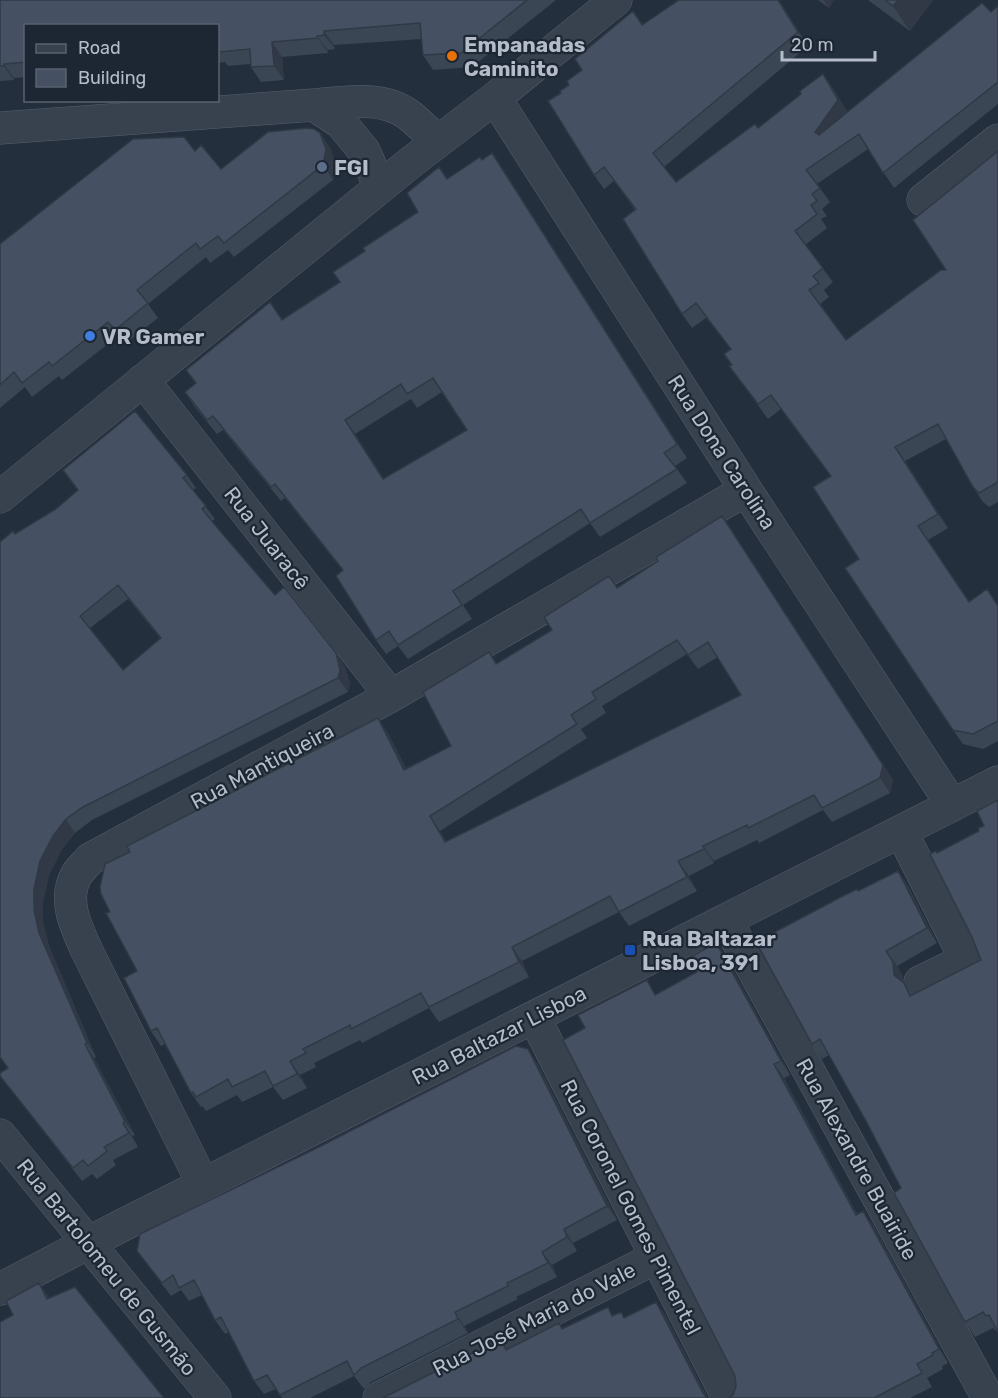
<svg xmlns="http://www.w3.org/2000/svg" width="998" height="1398" font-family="Rubik,sans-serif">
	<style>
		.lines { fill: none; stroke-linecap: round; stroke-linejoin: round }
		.minor-casing { stroke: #565f6c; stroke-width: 33 }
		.minor { stroke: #38414e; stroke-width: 32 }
		.wall { fill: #3b4654; fill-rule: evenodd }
		.shaded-wall { fill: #303945 }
		.building { fill: #455162; stroke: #303945; stroke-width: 1.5; fill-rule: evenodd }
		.food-dot { fill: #e8710a; stroke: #1d2633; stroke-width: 2 }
		.service-dot { fill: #5c6f8a; stroke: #1d2633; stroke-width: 2 }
		.shop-dot { fill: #3f7fe0; stroke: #1d2633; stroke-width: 2 }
		.transit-dot { fill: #1a4fb4; stroke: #1d2633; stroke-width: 2 }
		.labels { text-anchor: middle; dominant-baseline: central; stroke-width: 4.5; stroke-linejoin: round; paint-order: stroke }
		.poi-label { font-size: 21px; font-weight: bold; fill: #b4bcc9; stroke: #1d2633; text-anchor: start }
		.street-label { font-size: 21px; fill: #b4bcc9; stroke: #1d2633 }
	</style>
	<rect width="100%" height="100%" fill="#242f3e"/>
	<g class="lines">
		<g class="minor-casing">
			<path id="minor" d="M495 98 746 490 952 805
				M314 105C345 102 382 95 409 115 419 123 428 132 437 141
				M0 128 314 105 341 123 364 151 380 187
				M923 200 998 140
				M143 380 391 696
				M0 497 410 163 495 98 616 0
				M901 831 966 960 920 982
				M726 920 988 1398
				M534 1017 728 1398
				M0 1135 215 1398
				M203 1184 87 951C76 927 62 899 77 874 81 868 86 864 90 859L391 696 746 490
				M0 1289 117 1228 998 782
				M379 1398 657 1257"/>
		</g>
		<use href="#minor" class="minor"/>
	</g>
	<path class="wall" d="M0 0H556L472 67 433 70 423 55 422 39 334 45 335 49 328 50V53L282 57 284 80 261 82 251 67 250 64 228 66 225 62 218 63V26H26V77L14 78V80L0 81Z
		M679 0H779L808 46 664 167 676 182 758 128 801 94 823 74 833 88 847 112 991 12 998 6V104L894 188 868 149 817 184 830 202 822 209 827 216 821 219 827 228 805 245 833 282 824 290 829 297 820 304 846 340 946 270 998 151V502L989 507 983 502 973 487 946 439 905 461 948 528 928 540 969 602 998 605V741L983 749 963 744 953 730 859 559 831 476 781 409 768 419 729 366 731 365V349L706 318 692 328 682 314 635 210 614 181 604 189 594 175 561 93 633 11 643 25Z
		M818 0H834L829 8Z
		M868 0H933L910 31Z
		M320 133 330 148 336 164 333 180 234 257 228 250 210 263 206 257 148 304 158 318 125 344 118 336 62 380 59 376 32 397 25 387 0 408V244L195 151 221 169Z
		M492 153 687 458 675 466 687 483 600 537 590 523 463 605 472 619 408 659 398 646 386 654 376 640 343 571 285 498 281 501 223 430 217 434 194 406 185 392 196 384 186 370 282 320 340 282 365 251 418 212 439 167 447 179 482 160ZM442 392 467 430 384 479 355 434 411 399 417 408Z
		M63 470 187 475 196 488 193 490 215 519 212 521 220 531 275 595 345 667 350 683 348 692 92 820 75 833 62 849 49 875 43 902V923L49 946 96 1057 94 1058 135 1135 132 1136 138 1147 113 1160 116 1165 97 1179 92 1174 82 1181 0 1076 8 1068 15 534 56 509 78 491ZM128 599 160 638 123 670 90 628Z
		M722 516 893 780 890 793 832 822 823 810 759 843 757 840 714 861V863L689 876 697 891 629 926 619 912 522 961 529 977 439 1022 429 1008 362 1043 360 1040 314 1063 316 1067 300 1075 307 1088 283 1100 273 1087 242 1102 237 1095 206 1111 202 1106 201 1107 191 1093 165 1044 161 1046 151 1031 137 971 388 733 406 768 451 746 489 652 497 664 618 588ZM687 654 698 669 718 657 741 695 446 842 440 831 587 738 581 729 606 713 602 706Z
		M998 800 997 1331H996L993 1328 975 1337 965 1322 901 1188 866 1121 829 1055 822 1059 812 1044 858 891 898 871 908 886 937 943 897 966 903 977 904 983 912 995 981 960 937 852 979 831 984 826Z
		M725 956 790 1075 784 1078 857 1214 873 1225 948 1363 942 1366 943 1369 927 1378 932 1387 910 1398H729L733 1395 736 1386 656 994Z
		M537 1063 617 1220 573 1243 577 1251 552 1265 557 1277 516 1297 518 1299 464 1326 468 1333 371 1382 364 1389 354 1376 310 1398H282L276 1389 264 1394 254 1381 229 1332 225 1334 215 1320 202 1295 189 1301 181 1290 171 1296 137 1251Z"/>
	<path class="shaded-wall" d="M778 0H779L808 46 798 32Z
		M823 0H834L829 8Z
		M898 0H933L910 31 893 6Z
		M324 31 334 45 335 49 324 35Z
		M317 36 328 50V53L318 38Z
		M272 42 282 57 284 80 274 66Z
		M4 64 14 78V80L4 66Z
		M823 74 833 88 848 115 825 146 815 132Z
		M320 133 330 148 336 164 333 180 323 165Z
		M492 153 502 167 687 458 677 444Z
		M345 420 355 434 393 493 383 479Z
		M895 447 905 461 948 528 938 514Z
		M722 516 893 780 890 793 880 778Z
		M336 653 345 667 350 683 348 692 338 678Z
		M378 718 388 733 414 784 404 770Z
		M430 816 440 831 455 857 445 842Z
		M66 819 75 833 62 849 49 875 43 902V923L49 946 96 1057 87 1043 39 933 34 910V889L40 861 53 836Z
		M703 846 714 861V863L704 849Z
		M678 861 689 876 697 891 687 877Z
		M898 871 908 886 937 943 927 928Z
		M716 943 725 956 790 1075 781 1061Z
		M512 947 522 961 529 977 519 962Z
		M886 951 897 966 903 977 904 990 894 975Z
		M85 1044 94 1058 135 1135 125 1122Z
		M528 1049 537 1063 617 1220 607 1206Z
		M290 1061 300 1075 307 1088 297 1074Z
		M774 1064 784 1078 865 1229 856 1215Z
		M123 1123 132 1136 138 1147 129 1133Z
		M863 1211 873 1225 948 1363 939 1349Z
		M564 1229 573 1243 577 1251 567 1237Z
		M542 1252 552 1265 557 1277 548 1263Z
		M39 1283 51 1300 47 1299Z
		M656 1302 666 1316 708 1398H706L703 1393Z
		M455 1312 464 1326 468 1333 458 1319Z"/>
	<path class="building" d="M0 0H527L461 53 423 55 420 23 324 31V35L317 36 318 38 272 42 274 66 251 67 250 49 218 52V26H26V62L4 64V66H0Z
		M679 0H778L798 32 653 153 676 182 755 124 758 128 801 94 800 91 823 74 838 100 815 132 819 135 982 3 991 12 998 6V82L883 173 859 134 806 170 820 188 812 194 817 201 811 205 817 214 795 231 823 268 813 276 819 283 809 290 846 340 941 270H946L913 220 998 151V482L979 493 973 487 938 424 895 447 938 514 918 526 969 602 987 589 998 606V721L973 734 953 730 845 568 859 559 813 487 831 476 771 395 758 404 729 366 732 365 724 354 731 349 696 303 682 314 623 219 636 209 604 167 594 175 548 101 561 93 560 91 569 85 567 81 582 70 575 59 633 11 642 25Z
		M885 0H898L893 6Z
		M307 128 314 129 320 133 326 149 323 165 224 243 218 236 200 249 196 243 137 290 148 303 115 330 108 322 52 366 49 362 22 383 14 372 0 385V244L133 139 184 137 195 151 201 145 221 169 268 132Z
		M492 153 677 444 664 453 677 469 590 523 581 509 453 591 462 605 398 645 389 631 376 640 336 576 343 570 275 484 271 487 213 416 207 420 185 392 196 383 186 370 270 302 282 320 340 282 333 272 365 251 363 248 418 212 407 193 439 167 447 179 480 157 482 160ZM433 378 467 430 383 479 345 420 401 384 407 394Z
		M135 411 187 475 183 478 206 506 202 509 220 531 275 595 284 587 336 653 340 670 338 678 83 807 66 819 53 836 40 861 34 889V910L39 933 87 1043 85 1044 125 1122 123 1123 129 1133 104 1147 107 1151 88 1166 83 1160 73 1168 0 1076V1073L8 1068 0 1057V542L13 531 15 534 56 509 78 490 63 470ZM118 585 161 638 123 670 80 616Z
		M722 516 883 765 880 778 822 808 814 795 748 828 747 825 703 846 704 849 678 861 687 877 619 912 610 896 512 947 519 962 429 1007 421 993 351 1029 350 1025 303 1049 306 1053 290 1061 297 1074 273 1086 265 1071 232 1087 228 1079 196 1097 193 1092 191 1093 157 1028 151 1031 124 978 137 971 106 913 110 912 101 894 100 887 105 864 130 852 127 846 378 718 404 770 451 746 423 692 489 652 496 664 552 630 544 617 609 576 617 588 658 561 656 557ZM677 640 688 655 708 642 741 695 445 842 430 816 577 724 571 715 596 699 592 692Z
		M998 800V1332L989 1315 986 1316 983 1312 965 1322 894 1193 901 1188 866 1121 820 1039 812 1044 756 942 841 897 857 889 858 891 898 871 927 928 886 951 893 962 894 975 904 983 910 996 981 960 972 937 930 854 936 851 937 853 979 831 978 828 984 826 977 811Z
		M716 943 781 1061 774 1064 856 1215 863 1211 939 1349 932 1353 933 1355 917 1364 922 1373 874 1398H729L733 1395 736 1386 735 1376 563 1040 585 1028 578 1015 647 980 655 995 697 972 689 958Z
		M516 1046 528 1049 607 1206 564 1229 567 1237 542 1252 548 1263 507 1283 508 1286 455 1312 458 1319 361 1368 354 1375 347 1361 280 1395 267 1375 254 1381 221 1317 215 1320 194 1280 179 1288 173 1275 162 1283 137 1251 140 1234 319 1147Z
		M39 1283 47 1299 75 1287 164 1398H0V1322L13 1315 6 1301Z
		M656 1302 703 1393 707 1398H383L474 1352 476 1356 502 1342 506 1350 559 1323 562 1329 608 1307 612 1316 621 1312 624 1318Z"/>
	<circle class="food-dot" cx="452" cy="56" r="6"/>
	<circle class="service-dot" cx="322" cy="167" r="6"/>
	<circle class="shop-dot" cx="90" cy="336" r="6"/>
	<rect class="transit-dot" x="624" y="944" width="12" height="12" rx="3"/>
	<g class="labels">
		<g class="poi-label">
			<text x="464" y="44">Empanadas<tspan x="464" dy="24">Caminito</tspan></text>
			<text x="334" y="167">FGI</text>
			<text x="102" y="336">VR Gamer</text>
			<text x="642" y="938">Rua Baltazar<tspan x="642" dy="24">Lisboa, 391</tspan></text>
		</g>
		<g class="street-label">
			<text transform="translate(722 452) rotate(57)">Rua Dona Carolina</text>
			<text transform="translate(267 538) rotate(52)">Rua Juaracê</text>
			<text transform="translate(262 766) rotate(-28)">Rua Mantiqueira</text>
			<text transform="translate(499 1035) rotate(-27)">Rua Baltazar Lisboa</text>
			<text transform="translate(857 1159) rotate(61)">Rua Alexandre Buairide</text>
			<text transform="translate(631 1207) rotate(63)">Rua Coronel Gomes Pimentel</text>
			<text transform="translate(107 1267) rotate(51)">Rua Bartolomeu de Gusmão</text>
			<text transform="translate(534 1319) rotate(-27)">Rua José Maria do Vale</text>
		</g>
	</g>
	<rect x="24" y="24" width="195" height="78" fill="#1d2633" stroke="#59626f" stroke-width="1.5"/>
	<rect x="36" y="44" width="30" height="9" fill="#38414e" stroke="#59626f" stroke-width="1.5"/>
	<text x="78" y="54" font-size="18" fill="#b4bcc9">Road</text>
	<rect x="36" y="69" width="30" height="18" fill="#455162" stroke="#59626f" stroke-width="1.5"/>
	<text x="78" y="84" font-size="18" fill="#b4bcc9">Building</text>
	<path d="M782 51v9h93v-9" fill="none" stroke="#b4bcc9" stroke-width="3"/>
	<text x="791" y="51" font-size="18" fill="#b4bcc9" stroke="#1d2633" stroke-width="4.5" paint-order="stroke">20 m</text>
</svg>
